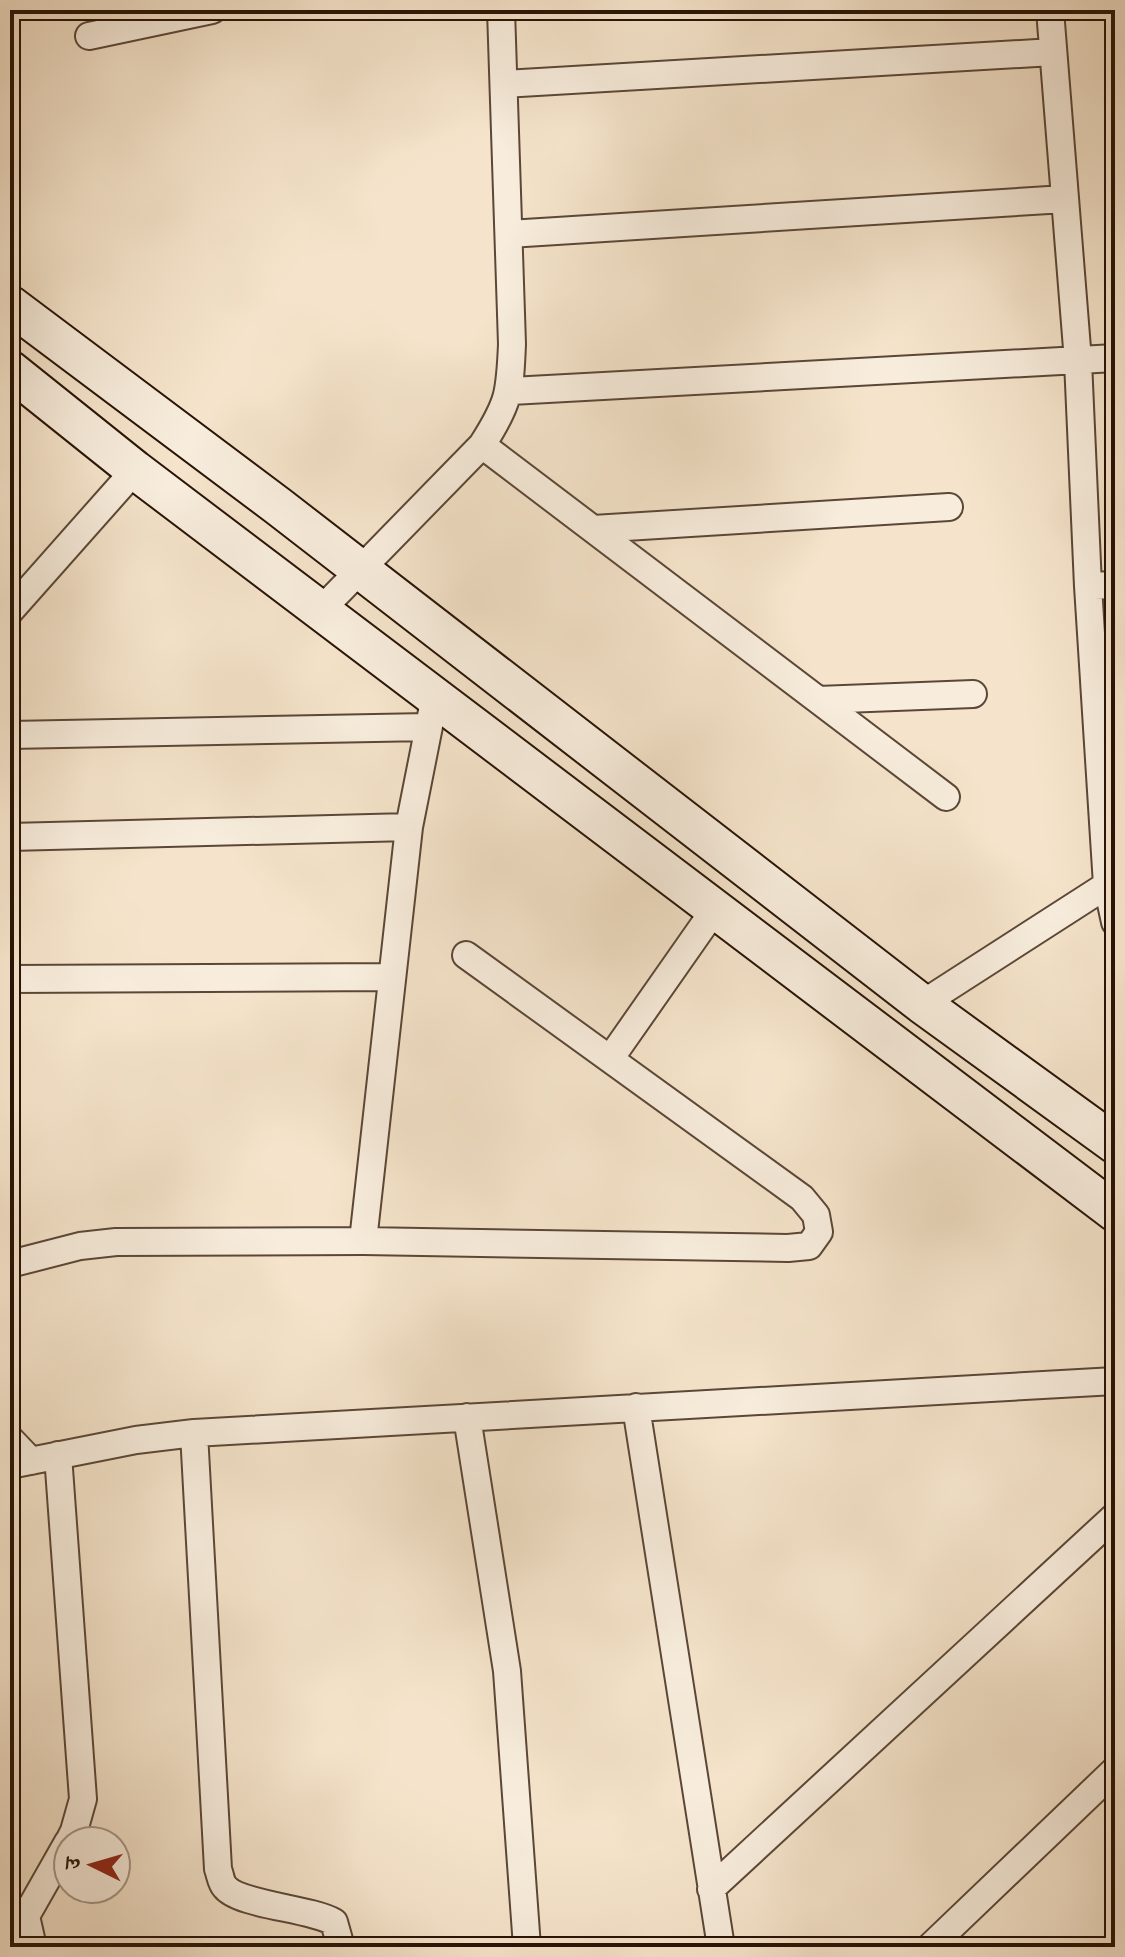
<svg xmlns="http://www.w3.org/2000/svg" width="1125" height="1957" font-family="Cardo,'Noto Serif Devanagari',serif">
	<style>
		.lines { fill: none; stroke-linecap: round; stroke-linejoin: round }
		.street-casing { stroke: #5b4737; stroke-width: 30 }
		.secondary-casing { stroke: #281306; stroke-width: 42 }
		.street { stroke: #f8eddd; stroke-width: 26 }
		.secondary { stroke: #f8eddd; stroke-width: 38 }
	</style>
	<rect width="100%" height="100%" fill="#f5e4cb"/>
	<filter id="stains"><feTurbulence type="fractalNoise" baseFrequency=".0025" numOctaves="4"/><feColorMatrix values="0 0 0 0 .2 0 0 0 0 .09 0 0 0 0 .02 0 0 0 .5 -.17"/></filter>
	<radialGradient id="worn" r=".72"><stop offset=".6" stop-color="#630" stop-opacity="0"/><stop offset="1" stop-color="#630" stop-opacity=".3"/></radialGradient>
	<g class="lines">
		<g class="street-casing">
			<path id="street" d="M1050 10 1078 361 1088 586 1107 885 1115 922
				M89 36 212 10
				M504 84 1053 52
				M509 234 1065 199
				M511 391 1115 358
				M482 445 946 797
				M593 529 949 507
				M1088 586 1115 585
				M10 611 135 470
				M320 611 482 445C509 403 510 393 512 344L501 10
				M818 700 973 694
				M10 735 428 727
				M10 837 409 827
				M10 979 392 977
				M922 1004 1107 885
				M610 1059 715 909
				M363 1241 409 827 435 696
				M10 1264 80 1246 116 1242 363 1241 788 1248 809 1246 819 1232 816 1215 802 1198 466 955
				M636 1407 721 1947
				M467 1417 507 1671 527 1947
				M194 1433 218 1869C220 1874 221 1883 225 1887 239 1905 309 1908 334 1922L341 1947
				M10 1439 31 1461
				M58 1455 83 1799 74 1831 69 1841
				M10 1465 136 1440 194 1433 1115 1381
				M711 1889 1115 1516
				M10 1906 26 1916 33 1947
				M26 1916 68 1842
				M930 1947 1115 1770"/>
		</g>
		<g class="secondary-casing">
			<path id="secondary" d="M10 305 278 506 922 1004 1115 1144
				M10 370 135 470 1115 1212"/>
		</g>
		<use href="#street" class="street"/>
		<use href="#secondary" class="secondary"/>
	</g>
	<rect width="1125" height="1957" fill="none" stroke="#f5e4cb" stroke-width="40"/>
	<rect x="12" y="12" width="1101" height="1933" fill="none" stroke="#281306" stroke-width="4"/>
	<rect x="20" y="20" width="1085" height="1917" fill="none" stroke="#281306" stroke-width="2"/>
	<g transform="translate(92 1865) rotate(275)"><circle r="38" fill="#f8eddd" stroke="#a59687" stroke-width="2"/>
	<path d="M0-6L14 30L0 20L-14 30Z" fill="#8f2418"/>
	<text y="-12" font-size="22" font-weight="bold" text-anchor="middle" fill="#281306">उ</text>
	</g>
	<rect width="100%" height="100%" filter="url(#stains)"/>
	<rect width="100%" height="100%" fill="url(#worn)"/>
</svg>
